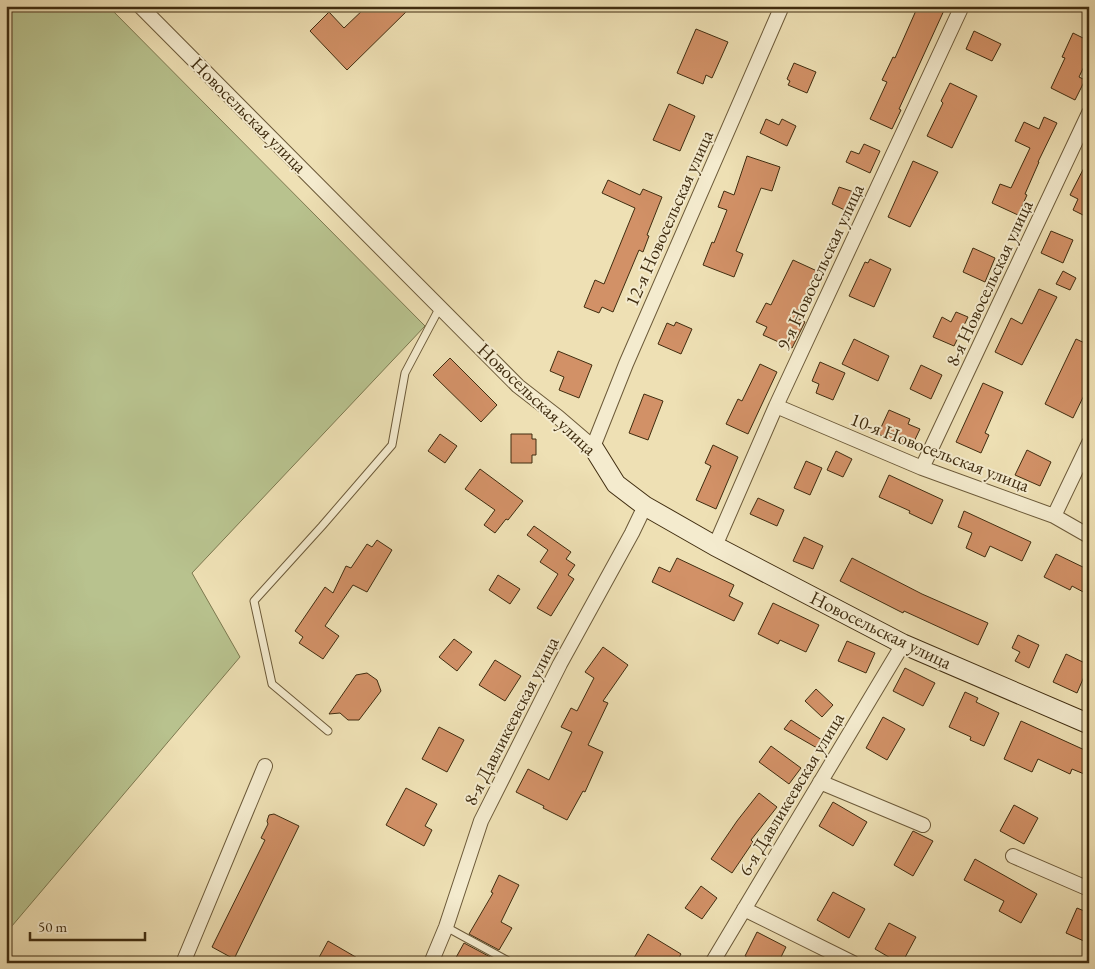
<svg xmlns="http://www.w3.org/2000/svg" width="1095" height="969" font-family="'EB Garamond',serif">
	<style>
		.green { fill: #b8c28e; stroke: #7c784f }
		.building { fill: #d29167; stroke: #402d10 }
		.lines { fill: none; stroke-linecap: round; stroke-linejoin: round }
		.lane-casing { stroke: #6c5a39; stroke-width: 9 }
		.street-casing { stroke: #6c5a39; stroke-width: 16 }
		.secondary-casing { stroke: #402d10; stroke-width: 21 }
		.lane { stroke: #f4ebce; stroke-width: 7 }
		.street { stroke: #f4ebce; stroke-width: 14 }
		.secondary { stroke: #f4ebce; stroke-width: 19 }
		.labels { text-anchor: middle; dominant-baseline: central; stroke-width: 4; stroke-linejoin: round; paint-order: stroke }
		.street-label { font-size: 19px; fill: #402d10; stroke: #f4ebce }
	</style>
	<rect width="100%" height="100%" fill="#eee0b4"/>
	<filter id="stains"><feTurbulence type="fractalNoise" baseFrequency=".004" numOctaves="4"/><feColorMatrix values="0 0 0 0 .2 0 0 0 0 .09 0 0 0 0 .02 0 0 0 .5 -.17"/></filter>
	<radialGradient id="worn" r=".72"><stop offset=".6" stop-color="#630" stop-opacity="0"/><stop offset="1" stop-color="#630" stop-opacity=".3"/></radialGradient>
	<path class="green" d="M6 6H108L425 326 192 573 240 657 6 933Z"/>
	<path class="building" d="M367 6H412L347 70 310 31 329 12 344 28Z
		M918 6H946L899 109 901 110 892 129 870 119 887 82 882 80 893 57 895 58Z
		M696 29 728 42 712 78 706 75 703 84 677 73Z
		M974 31 1001 44 992 61 966 49Z
		M1073 33 1089 41V56L1079 77 1085 80 1075 100 1051 88 1065 58 1062 57Z
		M794 63 816 72 807 93 788 85 790 81 787 79Z
		M950 83 977 96 952 148 927 136 943 103 941 101Z
		M669 104 695 116 680 151 653 140Z
		M1044 117 1057 123 1038 162H1039L1025 194 1027 195 1018 215 992 203 1000 184 1011 188 1030 148 1015 141 1024 122 1039 129Z
		M766 119 779 125 782 119 796 126 787 146 760 133Z
		M864 144 880 151 870 173 846 162 851 151 859 154Z
		M747 156 780 167 772 191 761 188 736 251 743 254 734 277 703 265 712 242 714 243 727 210 718 207 724 191 734 195Z
		M1089 158V218L1073 210 1078 199 1070 195Z
		M913 161 938 172 910 227 888 217Z
		M608 180 640 195 643 189 662 197 647 235 649 236 643 252 639 250 613 312 602 307 599 313 584 307 595 280 604 284 635 208 602 193Z
		M839 187 860 194 851 213 832 204Z
		M1051 231 1073 240 1063 263 1041 253Z
		M973 248 995 258 985 282 963 272Z
		M870 259 891 269 874 307 849 296 865 262 868 263Z
		M793 260 817 271 795 317 805 322 792 348 763 335 767 327 756 322 766 303 771 305Z
		M1063 271 1076 278 1070 290 1056 284Z
		M1039 289 1057 297 1022 365 995 352 1011 318 1022 324Z
		M956 312 968 317 954 346 933 337 942 317 951 322Z
		M676 322 692 329 681 354 658 344 667 323 674 326Z
		M854 339 889 356 878 381 842 364Z
		M1076 339 1089 345V385L1073 418 1045 404Z
		M558 351 592 365 579 398 559 390 564 377 550 371Z
		M450 358 497 405 481 422 433 375Z
		M820 362 845 373 833 400 816 393 819 384 812 381Z
		M760 364 777 372 748 434 726 424 738 399 742 401Z
		M921 365 942 375 931 399 910 389Z
		M983 383 1003 392 985 433 989 435 981 453 956 442Z
		M644 394 663 401 648 440 629 433Z
		M889 410 910 419 908 424 920 429 911 448 878 434Z
		M440 434 457 446 445 463 428 451Z
		M511 434H532V439H536V455H532V463H511Z
		M713 445 738 457 716 509 696 500 711 466 705 463Z
		M1027 450 1051 462 1040 486 1015 475Z
		M836 451 852 459 843 477 827 470Z
		M806 461 822 468 810 495 794 488Z
		M480 469 523 501 508 520 506 519 495 533 484 525 495 510 465 489Z
		M889 475 943 500 932 524 909 513 910 511 879 497Z
		M758 498 784 510 777 526 750 514Z
		M964 511 1031 542 1022 561 990 546 985 557 966 548 972 533 958 527Z
		M534 526 571 552 566 559 575 565 568 575 574 579 551 616 537 608 558 574 540 562 548 550 527 535Z
		M804 537 823 546 813 569 793 561Z
		M377 540 392 550 367 592 353 585 325 626 339 636 323 659 299 643 303 637 295 631 325 587 333 593 346 566 351 568 367 544 372 547Z
		M1056 554 1089 570V595L1072 586 1070 590 1044 577Z
		M677 558 734 585 729 596 743 603 734 621 652 582 659 567 670 572Z
		M852 558 922 594 988 623 978 645 904 611 903 613 840 581Z
		M498 575 520 589 510 604 489 590Z
		M773 603 819 625 806 652 780 640 778 644 758 634Z
		M1018 635 1039 645 1029 668 1015 661 1020 652 1012 648Z
		M454 639 472 652 457 671 439 657Z
		M847 641 875 653 866 673 838 661Z
		M603 647 628 665 603 701 608 703 588 745 603 752 585 792 583 791 567 820 543 808 544 806 516 792 528 769 549 780 572 732 561 727 571 708 577 711 594 678 585 672Z
		M1066 654 1089 665 1077 693 1053 682Z
		M495 660 521 676 505 701 479 685Z
		M905 668 935 683 923 706 893 691Z
		M367 673 377 680 381 691 359 720H348L340 713 329 714 356 675Z
		M816 689 833 705 822 717 805 701Z
		M965 692 978 698 976 702 999 713 984 746 970 740 971 737 949 727Z
		M883 717 905 729 887 760 866 748Z
		M791 720 822 740 817 748 784 729Z
		M1021 721 1089 752V776L1072 769 1070 774 1038 759 1032 772 1004 759Z
		M439 727 464 740 447 772 422 759Z
		M771 746 801 768 789 784 759 762Z
		M406 788 437 804 425 826 432 830 424 846 386 825Z
		M759 793 777 807 751 840 753 842 732 873 711 859 737 821Z
		M833 802 867 822 853 846 819 826Z
		M1014 805 1038 818 1024 844 1000 831Z
		M274 814 299 826 234 959 212 947 265 840 261 838 268 824 267 821 269 815Z
		M913 831 933 841 913 876 894 865Z
		M975 859 1037 894 1021 923 999 911 1004 901 964 880Z
		M499 875 519 885 501 922 512 928 499 950 469 934 493 893 491 892Z
		M701 886 717 898 702 919 685 908Z
		M833 892 865 909 849 938 817 920Z
		M1077 908 1089 913V935L1086 942 1066 933Z
		M889 923 916 937 902 963H899L875 949Z
		M757 932 786 947 778 963H757L745 956Z
		M648 934 681 954 676 963H631Z
		M328 941 366 963H316Z
		M464 943 494 959 492 963H453Z"/>
	<g class="lines">
		<g class="lane-casing">
			<path id="lane" d="M328 731 272 684 254 601 322 526 392 445 405 373 440 307
				M446 927 512 963"/>
		</g>
		<g class="street-casing">
			<path id="street" d="M140 6 518 386 558 417 593 447 626 364 782 6
				M776 406 922 468 1054 516 1089 536
				M922 468 1089 113
				M1054 516 1089 443
				M715 546 776 406 962 6
				M820 782 923 825
				M1013 856 1089 889
				M744 909 853 963
				M183 963 265 766
				M431 963 446 927 481 821 560 664 632 533 645 506
				M712 963 903 644"/>
		</g>
		<g class="secondary-casing">
			<path id="secondary" d="M593 447 616 484 645 506 715 546 903 644 1089 724"/>
		</g>
		<use href="#lane" class="lane"/>
		<use href="#street" class="street"/>
		<use href="#secondary" class="secondary"/>
	</g>
	<g class="labels">
		<g class="street-label">
			<text transform="translate(249 115) rotate(45)">Новосельская улица</text>
			<text transform="translate(669 218) rotate(-66)">12-я Новосельская улица</text>
			<text transform="translate(820 267) rotate(-65)">9-я Новосельская улица</text>
			<text transform="translate(989 283) rotate(-65)">8-я Новосельская улица</text>
			<text transform="translate(537 399) rotate(43)">Новосельская улица</text>
			<text transform="translate(940 452) rotate(21)">10-я Новосельская улица</text>
			<text transform="translate(881 630) rotate(26)">Новосельская улица</text>
			<text transform="translate(511 721) rotate(-63)">8-я Давликеевская улица</text>
			<text transform="translate(791 794) rotate(-59)">6-я Давликеевская улица</text>
		</g>
	</g>
	<rect width="1095" height="969" fill="none" stroke="#eee0b4" stroke-width="25"/>
	<rect x="8" y="8" width="1080" height="954" fill="none" stroke="#402d10" stroke-width="2.5"/>
	<rect x="12" y="12" width="1070" height="944" fill="none" stroke="#402d10"/>
	<path d="M30 932v8h115v-8" fill="none" stroke="#402d10" stroke-width="2.5"/>
	<text x="38" y="932" font-size="15" fill="#402d10" stroke="#f4ebce" stroke-width="4" paint-order="stroke">50 m</text>
	<rect width="100%" height="100%" filter="url(#stains)"/>
	<rect width="100%" height="100%" fill="url(#worn)"/>
</svg>
